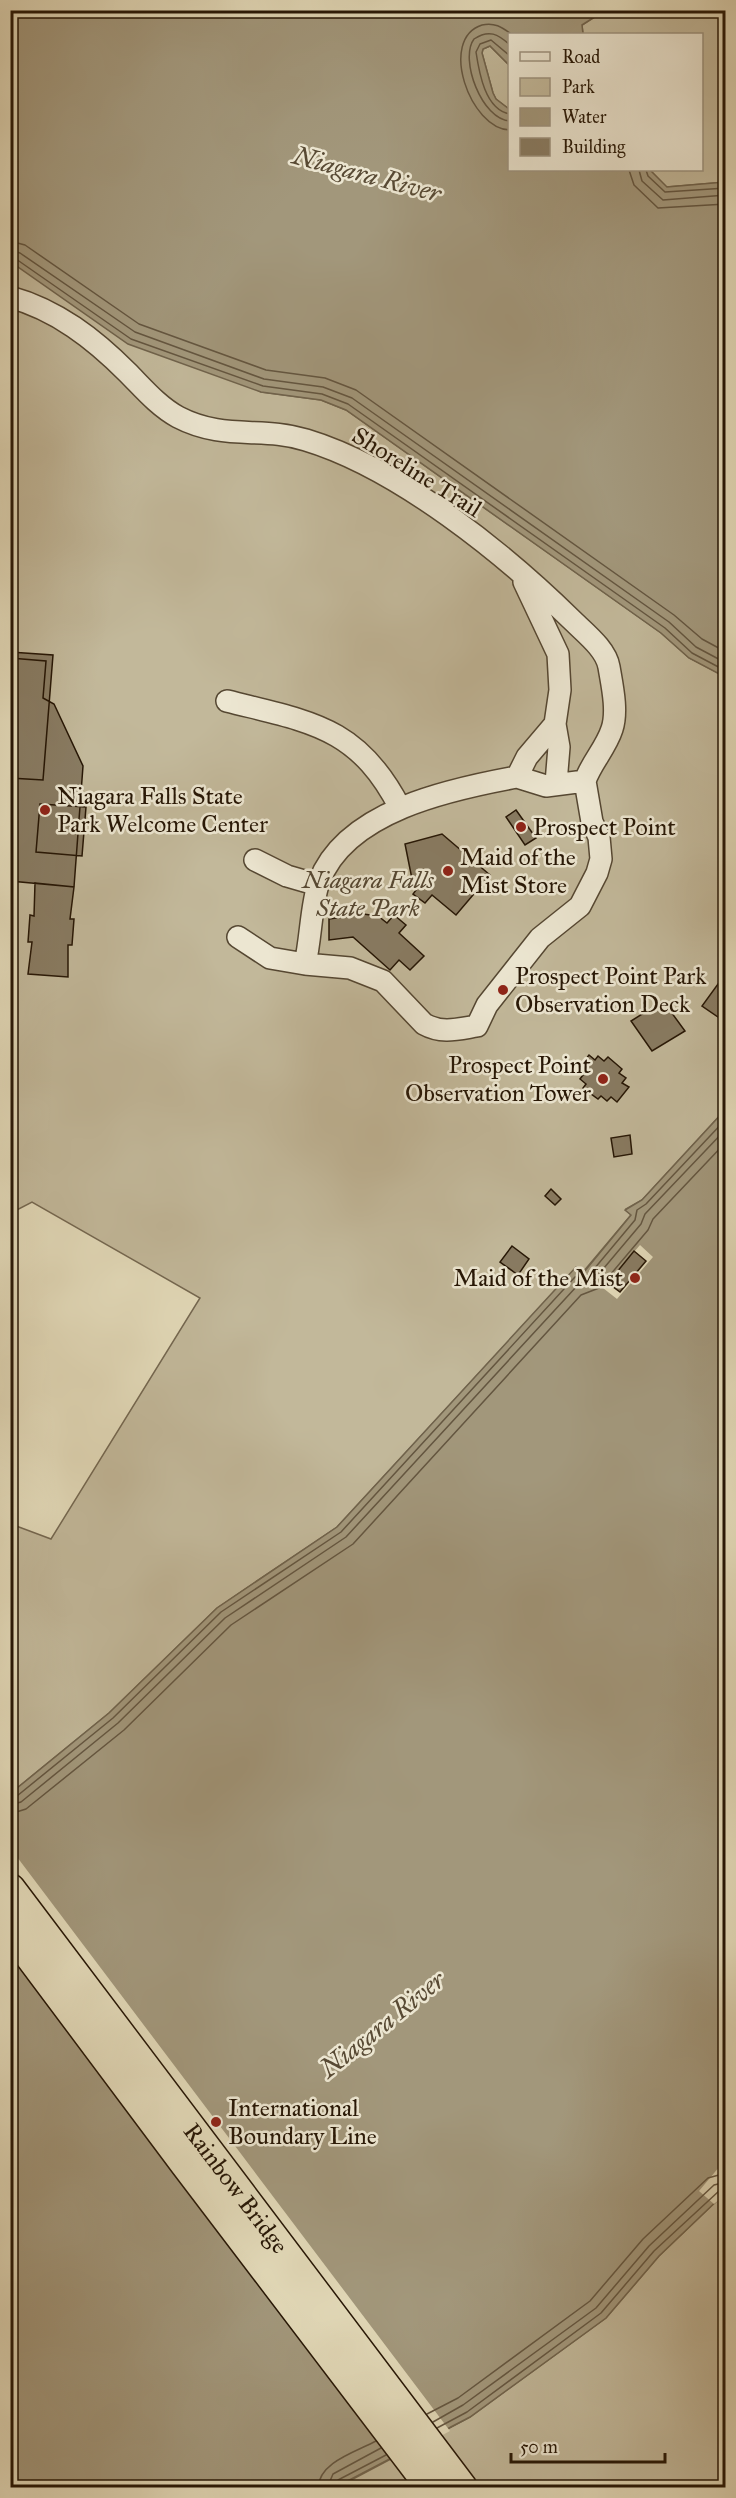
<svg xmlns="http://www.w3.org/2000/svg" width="736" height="2498" font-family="'IM FELL Great Primer',serif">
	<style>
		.green { fill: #c2b89a; stroke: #746750; stroke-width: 1.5 }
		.water { fill: #a2977b; stroke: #70634c; stroke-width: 1.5 }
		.pier { fill: #e2d9b8 }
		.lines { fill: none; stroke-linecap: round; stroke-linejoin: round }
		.shore { stroke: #645640; stroke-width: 1.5 }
		.building { fill: #887b62; stroke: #261605; stroke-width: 1.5 }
		.minor-casing { stroke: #554732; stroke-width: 24 }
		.highway-casing { stroke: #261605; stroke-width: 33 }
		.minor { stroke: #ece6d1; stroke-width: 21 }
		.highway { stroke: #e2d9b8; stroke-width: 30 }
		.poi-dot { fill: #8f2418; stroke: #ece6d1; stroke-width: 2 }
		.labels { text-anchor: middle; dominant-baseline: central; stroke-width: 5; stroke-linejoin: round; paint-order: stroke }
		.street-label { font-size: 24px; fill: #261605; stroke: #ece6d1 }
		.poi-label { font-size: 24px; fill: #261605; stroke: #ece6d1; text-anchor: start }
		.park-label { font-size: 24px; font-style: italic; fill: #554732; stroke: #ece6d1 }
		.water-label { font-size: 26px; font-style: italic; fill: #584a34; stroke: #ece6d1 }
	</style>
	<rect width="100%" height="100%" fill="#e2d9b8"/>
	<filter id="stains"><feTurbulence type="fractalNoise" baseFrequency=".00333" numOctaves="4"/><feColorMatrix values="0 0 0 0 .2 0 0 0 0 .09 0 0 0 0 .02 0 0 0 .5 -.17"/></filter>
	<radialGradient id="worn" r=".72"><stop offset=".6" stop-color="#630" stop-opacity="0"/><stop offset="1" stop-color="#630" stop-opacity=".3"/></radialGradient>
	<path class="green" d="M712 10 725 14V182L666 187 650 170H702V34H583L582 25 604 11Z
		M490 46 509 65V109L496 99 493 93 482 53 483 49Z
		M10 262 261 392 321 400 346 410 661 633 689 658 726 677 725 1110 642 1200 626 1209 631 1215 583 1272 576 1268 337 1527 217 1608 109 1713 11 1793V1524L51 1539 200 1298 32 1202 11 1213Z
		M725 2193V2487L336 2488 470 2417 606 2318 659 2256Z"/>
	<path class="water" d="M10 11H604L582 25 583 34H510L509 65 490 46 483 49 482 53 493 93 496 99 509 109 510 170H650L667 187 725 182V677L689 658 661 633 346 410 321 400 261 392 128 344 11 262Z
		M725 1110V2193L659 2256 606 2318 470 2417 336 2487 11 2488V1793L109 1713 217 1608 337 1527 576 1267 584 1272 631 1215 625 1210 642 1200Z"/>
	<path class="pier" d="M640 1245 653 1257 617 1299 603 1288Z
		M11 1849 450 2431 396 2460 10 1948Z
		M725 2160V2195L714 2204 699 2191Z"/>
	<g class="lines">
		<path class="shore" d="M510 45C498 34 489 29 474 39 459 59 482 120 510 121
			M510 56 491 40 480 44 476 52C479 72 485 110 510 114
			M510 130C470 129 438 39 482 25 494 22 502 27 511 34
			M629 170 634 185 658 208 726 204
			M639 170 642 181 663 200 726 195
			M646 170 648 176 665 192 726 188
			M10 241 25 245 139 324 266 370 325 378 356 390 674 615 702 639 726 652
			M10 250 20 253 135 332 264 379 323 387 352 398 669 622 696 647 726 663
			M10 258 16 259 131 339 263 386 322 394 348 404 665 628 692 653 726 671
			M10 1797 17 1796 113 1718 221 1612 341 1532 575 1277 589 1275 635 1220 637 1210 646 1204 726 1119
			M10 1805 21 1802 118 1723 225 1618 346 1537 577 1286 593 1281 641 1224 645 1214 726 1129
			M10 1814 26 1809 124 1730 231 1625 353 1544 581 1295 599 1288 648 1230 653 1219 726 1142
			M427 2414 458 2398 590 2301 643 2239 708 2178 726 2173
			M433 2422 463 2405 596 2308 649 2246 714 2185 726 2182
			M437 2428 467 2412 601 2313 654 2251 719 2191 726 2189
			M318 2488C319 2462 356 2452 376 2441
			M327 2488 333 2474 381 2448
			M335 2488 338 2480 386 2455"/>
	</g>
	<path class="building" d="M10 652 53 655 43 780 10 778Z
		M10 658 46 661 43 698 54 704 83 766 74 887 10 881Z
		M40 804 86 807 82 856 36 852Z
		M516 810 536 838 525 845 506 817Z
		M442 834 490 875 456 915 432 895 425 903 413 894 420 885 412 879 405 844Z
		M35 883 74 887 70 919H74L72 945H68V977L28 974 32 942H28L30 915 34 916Z
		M363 914 378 916 387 923 394 915 406 925 399 933 424 956 410 970 399 960 390 970 353 937 329 940V919Z
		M726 973V1006L718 1017 702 1006Z
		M663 1001 685 1031 652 1051 631 1021Z
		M589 1055 595 1060 598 1056 604 1061 608 1057 622 1069 619 1073 626 1078 622 1083 629 1087 617 1102 611 1097 607 1101 601 1096 598 1099 583 1088 586 1084 580 1079 583 1075 577 1070Z
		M630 1135 632 1154 614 1157 611 1138Z
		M551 1189 561 1199 555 1205 545 1196Z
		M512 1246 529 1259 518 1275 500 1262Z
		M634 1251 646 1261 620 1292 608 1283Z"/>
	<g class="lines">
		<g class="minor-casing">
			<path id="minor" d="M10 297C57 310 94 339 127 372 143 388 158 406 178 417 224 441 262 426 306 440 399 468 506 555 573 621 585 633 606 649 609 667 612 685 618 711 612 729 606 748 591 763 585 781
				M524 582 558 654 560 690 555 724 559 747 556 783
				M227 701C310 722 358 726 400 808
				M517 777 546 786 585 781 592 822 599 837 601 859 597 873 580 906 540 938 487 1005 477 1026C458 1029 442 1034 424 1024L383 981 350 968 305 964C311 939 311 904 319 882 345 811 451 789 517 777Z
				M517 777 527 757 555 724
				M255 860 287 876 318 885
				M238 937 270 958 305 964"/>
		</g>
		<g class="highway-casing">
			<g id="highway">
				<path id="s1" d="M10 1889 462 2488"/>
				<path d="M10 1929 185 2163 432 2488"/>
			</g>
		</g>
		<use href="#minor" class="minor"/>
		<use href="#highway" class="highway"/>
	</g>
	<g class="poi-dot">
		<circle cx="45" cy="810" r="6"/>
		<circle cx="521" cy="827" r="6"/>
		<circle cx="448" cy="871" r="6"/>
		<circle cx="503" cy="990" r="6"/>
		<circle cx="603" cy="1079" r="6"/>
		<circle cx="635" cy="1278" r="6"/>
		<circle cx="216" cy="2122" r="6"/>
	</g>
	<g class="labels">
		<g class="street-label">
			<text transform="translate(417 472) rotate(32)">Shoreline Trail</text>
			<text stroke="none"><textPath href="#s1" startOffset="375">Rainbow Bridge</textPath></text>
		</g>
		<g class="poi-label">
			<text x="57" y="796">Niagara Falls State<tspan x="57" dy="28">Park Welcome Center</tspan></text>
			<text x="533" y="827">Prospect Point</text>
			<text x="460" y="857">Maid of the<tspan x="460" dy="28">Mist Store</tspan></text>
			<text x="515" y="976">Prospect Point Park<tspan x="515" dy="28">Observation Deck</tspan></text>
			<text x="591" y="1065" text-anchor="end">Prospect Point<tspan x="591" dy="28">Observation Tower</tspan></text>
			<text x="623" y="1278" text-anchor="end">Maid of the Mist</text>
			<text x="228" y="2108">International<tspan x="228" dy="28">Boundary Line</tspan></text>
		</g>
		<g class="park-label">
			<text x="368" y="880">Niagara Falls<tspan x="368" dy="28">State Park</tspan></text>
		</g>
		<g class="water-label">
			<text transform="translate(367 174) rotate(15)">Niagara River</text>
			<text transform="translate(382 2024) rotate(-39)">Niagara River</text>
		</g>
	</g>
	<rect width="736" height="2498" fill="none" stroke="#e2d9b8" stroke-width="36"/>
	<rect x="12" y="12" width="712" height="2474" fill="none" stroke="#261605" stroke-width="3"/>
	<rect x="18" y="18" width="700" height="2462" fill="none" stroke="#261605" stroke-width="1.5"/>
	<rect x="508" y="33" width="195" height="138" fill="#ece6d1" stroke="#9d937f" stroke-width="1.5"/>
	<rect x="520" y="52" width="30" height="9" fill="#ece6d1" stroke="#9d937f" stroke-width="1.5"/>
	<text x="562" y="63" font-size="18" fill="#261605">Road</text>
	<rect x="520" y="78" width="30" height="18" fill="#c2b89a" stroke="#9d937f" stroke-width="1.5"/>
	<text x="562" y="93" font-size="18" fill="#261605">Park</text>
	<rect x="520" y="108" width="30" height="18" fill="#a2977b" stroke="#9d937f" stroke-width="1.5"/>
	<text x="562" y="123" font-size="18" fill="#261605">Water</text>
	<rect x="520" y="138" width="30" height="18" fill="#887b62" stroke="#9d937f" stroke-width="1.5"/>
	<text x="562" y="153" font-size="18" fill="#261605">Building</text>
	<path d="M511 2453v9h154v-9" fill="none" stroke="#261605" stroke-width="3"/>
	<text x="520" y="2453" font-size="18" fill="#261605" stroke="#ece6d1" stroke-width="4.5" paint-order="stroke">50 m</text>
	<rect width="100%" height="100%" filter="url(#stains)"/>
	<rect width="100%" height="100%" fill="url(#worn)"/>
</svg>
